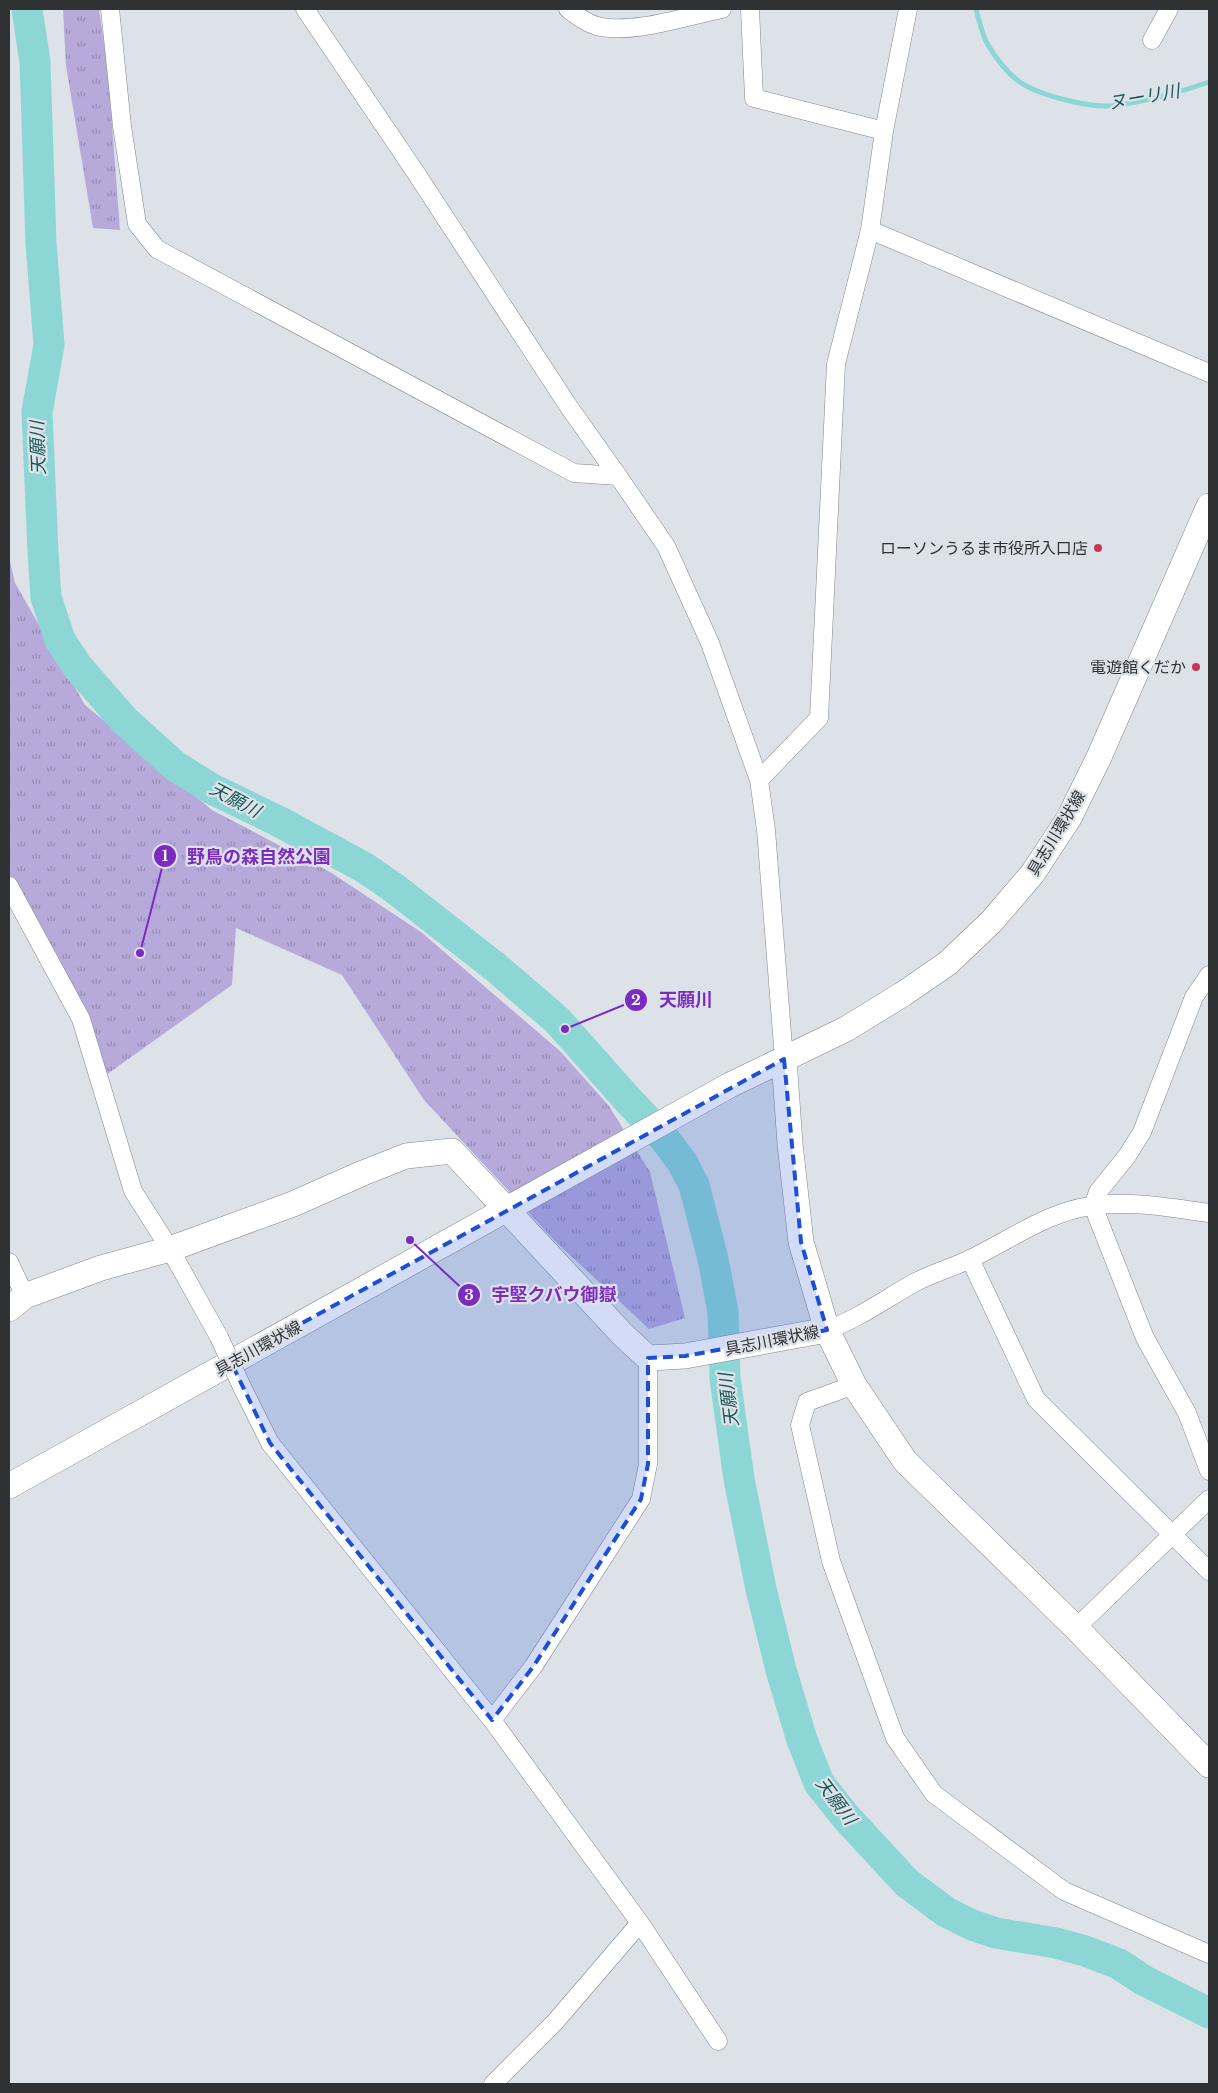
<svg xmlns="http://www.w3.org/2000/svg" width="1218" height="2093" font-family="'Libre Baskerville','Noto Sans JP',serif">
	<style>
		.grass { fill: url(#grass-tufts) }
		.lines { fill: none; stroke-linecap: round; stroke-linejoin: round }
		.stream { stroke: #8cd6d5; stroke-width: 5 }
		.river { stroke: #8cd6d5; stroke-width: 31 }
		.street-casing { stroke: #82878c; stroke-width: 19 }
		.secondary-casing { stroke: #82878c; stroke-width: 26 }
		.street { stroke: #fff; stroke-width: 18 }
		.secondary { stroke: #fff; stroke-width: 25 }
		.street-bridge-casing { stroke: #82878c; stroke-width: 19; stroke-linecap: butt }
		.street-bridge { stroke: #fff; stroke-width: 18 }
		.marked { fill: #1d4ed8; fill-opacity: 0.2; stroke: #1d4ed8; stroke-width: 4; stroke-dasharray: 10 6; stroke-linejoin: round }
		.poi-dot { fill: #c73755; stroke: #dce2e8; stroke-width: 2 }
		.labels { text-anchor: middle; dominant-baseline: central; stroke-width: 4.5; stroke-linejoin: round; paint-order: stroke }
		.poi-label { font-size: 16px; fill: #2f3133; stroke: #dce2e8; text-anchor: end }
		.street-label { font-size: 16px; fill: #2f3133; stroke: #dce2e8 }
		.water-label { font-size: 18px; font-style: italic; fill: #185757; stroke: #dce2e8 }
		.leader { fill: none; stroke: #7b2cbf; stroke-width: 2 }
		.callout-dot { fill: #7b2cbf; stroke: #dce2e8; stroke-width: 2 }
		.mark-label { font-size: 15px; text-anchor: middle; font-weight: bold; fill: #fff }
		.callout-label { font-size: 18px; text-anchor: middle; font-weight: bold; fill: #7b2cbf; stroke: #dce2e8; stroke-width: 4.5; stroke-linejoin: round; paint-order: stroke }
	</style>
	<defs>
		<pattern id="grass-tufts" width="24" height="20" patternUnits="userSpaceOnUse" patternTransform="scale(1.25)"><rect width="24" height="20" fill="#b7aadb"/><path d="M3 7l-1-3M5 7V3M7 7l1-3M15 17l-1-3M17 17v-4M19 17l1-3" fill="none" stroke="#958bb2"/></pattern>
	</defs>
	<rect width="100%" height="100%" fill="#dce2e8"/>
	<path class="grass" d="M63 9H99L108 71 120 230 93 228 66 66Z
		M9 557 15 583 85 705 212 810 330 872 421 932 560 1051 609 1106 650 1172 685 1318 649 1329 555 1241 424 1100 342 975 236 928 232 985 99 1080 81 1019 9 886Z"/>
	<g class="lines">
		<path class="stream" d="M976 9C979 20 982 35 988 45 996 58 1008 74 1020 82 1038 95 1087 107 1109 106 1143 103 1177 93 1209 82"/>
		<path class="river" d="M27 9 35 62 41 243 49 345 37 412 43 552 46 597 60 640 77 666 124 720 175 766 212 789 280 822 365 868 394 888 494 966 557 1020 629 1101 664 1138 682 1162 694 1185 713 1259 723 1312 725 1378 739 1479 761 1589 781 1670 802 1740 819 1783 845 1816 907 1883 946 1912 972 1925 996 1933 1056 1943 1085 1951 1119 1964 1143 1980 1209 2013"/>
		<g class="street-casing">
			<path id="street" d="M110 9 122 126 137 224 157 249 574 473 618 476 666 546 710 643 759 780 766 830 784 1059
				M305 9 414 170 569 407 618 476
				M568 9C577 16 586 23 597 26 632 35 687 16 722 9
				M750 9 754 98 884 131
				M1152 40 1169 9
				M870 230 1209 373
				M759 780 819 718 836 364 870 230 884 131 908 9
				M9 886 81 1019 133 1191 170 1249 219 1337
				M1209 975 1194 997 1142 1132 1127 1156 1098 1192 1093 1206 1145 1338 1187 1413 1209 1471
				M970 1259 1036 1399 1209 1571
				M9 1262 25 1296
				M827 1330C858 1319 885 1299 914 1283 932 1273 952 1268 970 1259 1010 1240 1047 1212 1091 1206 1130 1200 1171 1208 1209 1213
				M854 1385 807 1402 800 1425 831 1561 895 1738 934 1794 1064 1891 1209 1954
				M242 1387 270 1443 492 1720 640 1923 718 2041
				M1076 1628 1209 1499
				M492 1720 533 1667 641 1499 648 1464V1358
				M493 2084 555 2022 640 1923"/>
		</g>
		<g class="secondary-casing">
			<path id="secondary" d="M9 1309 25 1296 101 1268 170 1249 293 1204 363 1173 406 1156 452 1151 623 1335 648 1358 685 1356 827 1330 801 1242 790 1144 784 1059
				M827 1330 854 1385 905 1461 1076 1628 1209 1765
				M9 1486 730 1085 846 1029 903 994 948 963 992 921 1033 873 1069 818 1099 757 1209 506"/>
		</g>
		<use href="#street" class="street"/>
		<use href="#secondary" class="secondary"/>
		<g class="street-bridge-casing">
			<path id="street-bridge" d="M219 1337 242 1387"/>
		</g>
		<use href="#street-bridge" class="street-bridge"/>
	</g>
	<path class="marked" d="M784 1059 801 1242 827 1330 685 1356 648 1358V1464L641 1499 533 1667 492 1720 270 1443 231 1362Z"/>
	<g class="poi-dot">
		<circle cx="1098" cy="548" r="5"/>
		<circle cx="1196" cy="667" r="5"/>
	</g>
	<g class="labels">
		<g class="poi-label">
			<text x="1088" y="548">ローソンうるま市役所入口店</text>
			<text x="1186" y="667">電遊館くだか</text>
		</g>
		<g class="street-label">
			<text transform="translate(1056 833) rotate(-59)">具志川環状線</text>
			<text transform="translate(772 1340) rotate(-11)">具志川環状線</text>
			<text transform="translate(258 1348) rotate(-29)">具志川環状線</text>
		</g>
		<g class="water-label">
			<text transform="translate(1144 97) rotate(-10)">ヌーリ川</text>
			<text transform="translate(38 448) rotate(-92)">天願川</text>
			<text transform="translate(235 800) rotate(28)">天願川</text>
			<text transform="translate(729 1400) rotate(-97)">天願川</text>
			<text transform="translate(836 1801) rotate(53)">天願川</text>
		</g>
	</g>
	<path class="leader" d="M140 953L165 856M565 1029L636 1000M410 1240L469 1295"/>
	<g class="callout-dot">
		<circle cx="140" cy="953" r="5"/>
		<circle cx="565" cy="1029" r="5"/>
		<circle cx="410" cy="1240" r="5"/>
		<circle cx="165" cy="856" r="12"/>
		<circle cx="636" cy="1000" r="12"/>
		<circle cx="469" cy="1295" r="12"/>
	</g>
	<g class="mark-label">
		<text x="165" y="861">1</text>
		<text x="636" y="1005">2</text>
		<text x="469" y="1300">3</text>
	</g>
	<g class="callout-label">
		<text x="259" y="863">野鳥の森自然公園</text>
		<text x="686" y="1006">天願川</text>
		<text x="554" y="1301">宇堅クバウ御嶽</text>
	</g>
	<rect width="1218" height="2093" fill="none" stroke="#2f3133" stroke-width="20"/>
</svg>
